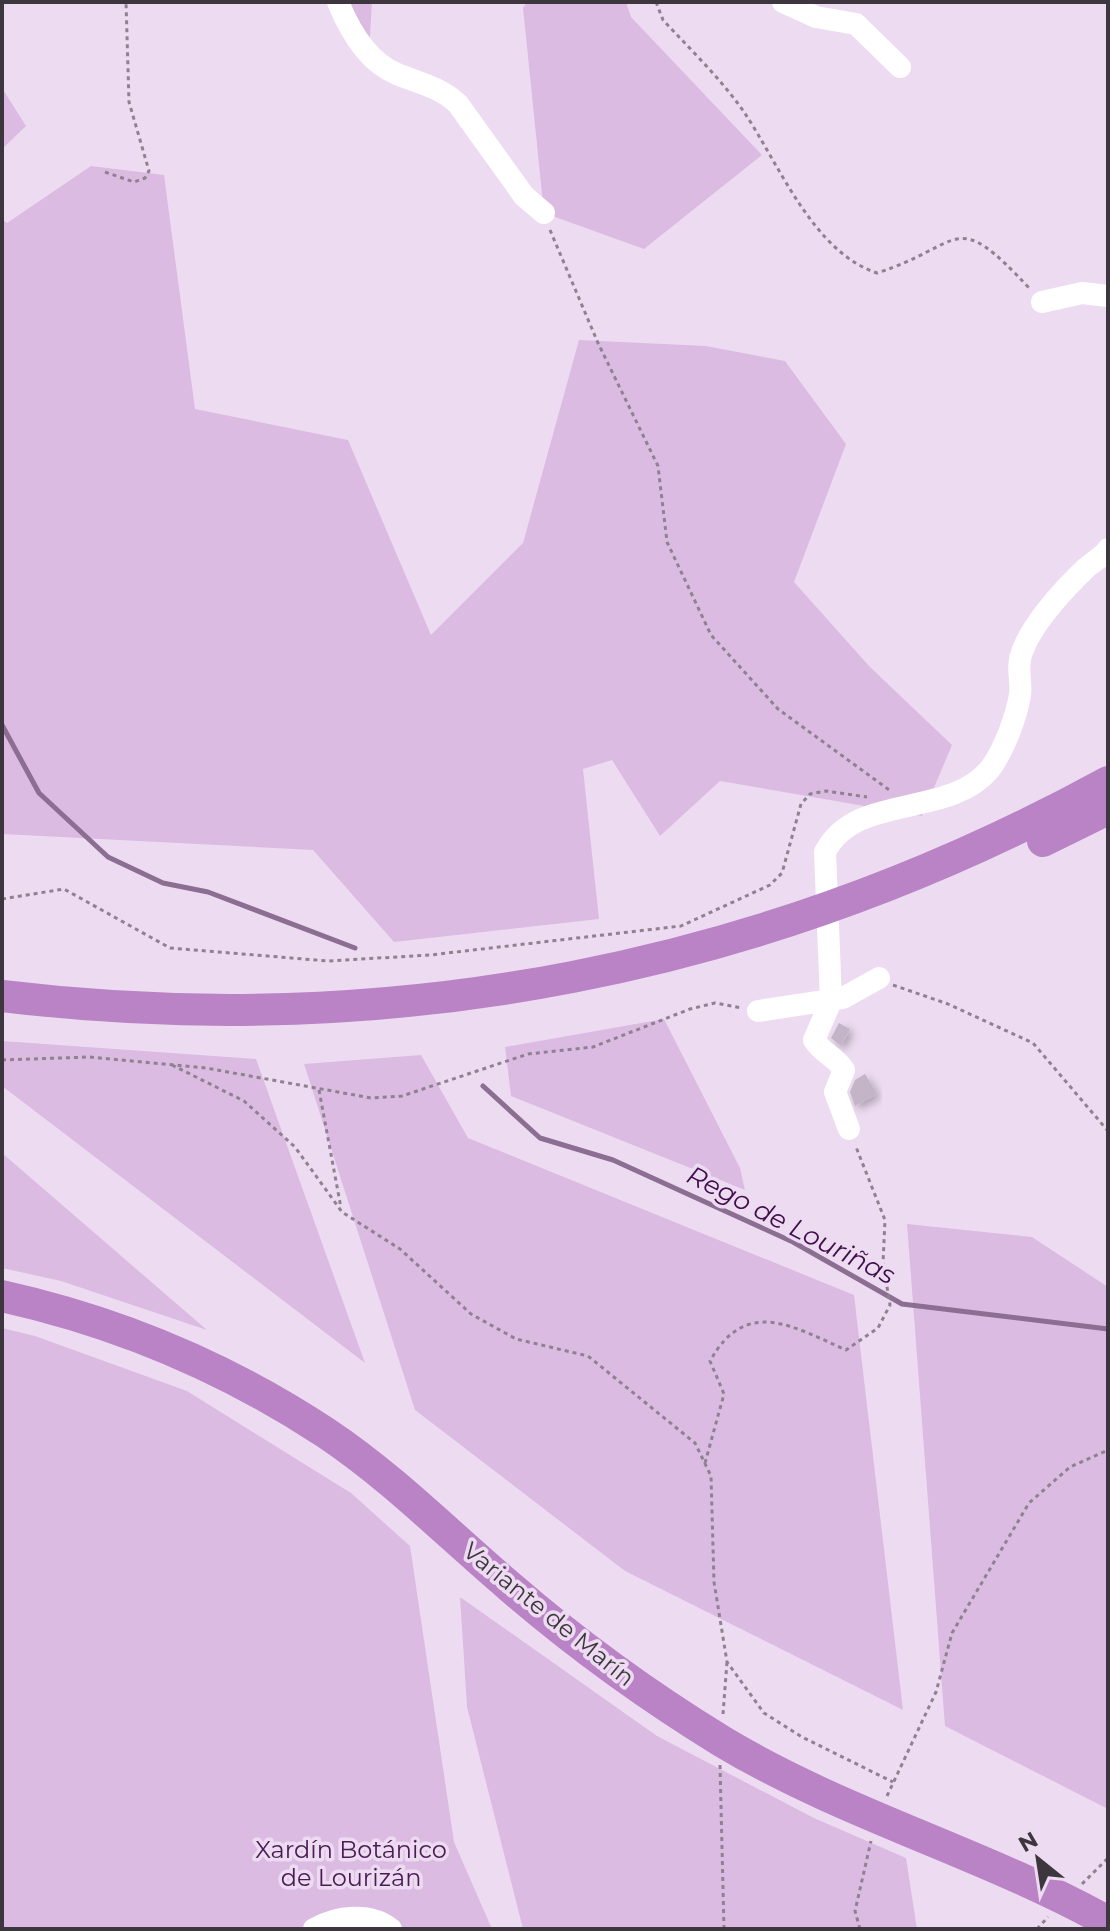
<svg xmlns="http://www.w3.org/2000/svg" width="1110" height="1931" font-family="Montserrat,sans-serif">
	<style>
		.green { fill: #dcbbe3 }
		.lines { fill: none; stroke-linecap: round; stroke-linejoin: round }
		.stream { stroke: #8b6e92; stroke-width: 5 }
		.building { fill: #c4b4c8; filter: url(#shadow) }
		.path { stroke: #8e8290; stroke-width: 3; stroke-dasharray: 4 4; stroke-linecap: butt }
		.minor { stroke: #fff; stroke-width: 22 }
		.highway { stroke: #b983c5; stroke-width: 32 }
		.labels { text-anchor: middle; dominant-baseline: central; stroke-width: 7; stroke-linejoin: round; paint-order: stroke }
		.street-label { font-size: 24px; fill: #3d363e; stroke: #eddcf1 }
		.park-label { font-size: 24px; fill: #4b1b56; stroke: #eddcf1 }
		.water-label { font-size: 26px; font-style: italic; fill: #400e4a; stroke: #eddcf1 }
	</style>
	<defs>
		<filter id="shadow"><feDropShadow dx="4" dy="4" stdDeviation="4" flood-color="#0004"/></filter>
	</defs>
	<rect width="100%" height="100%" fill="#eddcf1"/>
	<path class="green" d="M335 2H372L369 52Z
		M527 2H626L631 17 762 155 644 249 544 213 523 8Z
		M2 88 26 126 2 149Z
		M91 166 164 175 195 409 348 440 431 635 523 543 579 340 706 346 785 361 846 444 794 582 869 666 952 745 922 816 720 781 660 836 612 760 583 769 599 919 394 942 313 850 2 834V219L7 223Z
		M664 1019 740 1168 745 1190 511 1096 505 1047Z
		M2 1041 256 1059 365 1363 2 1086Z
		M421 1055 468 1138 854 1295 903 1710 625 1571 415 1410 304 1064Z
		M2 1153 207 1330 61 1281 2 1268Z
		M907 1224 1032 1237 1108 1287V1809L945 1726Z
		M2 1328 35 1336 187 1391 351 1493 410 1546 454 1842 492 1929H2Z
		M460 1597 657 1736 814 1818 906 1858 917 1929H523L467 1707Z"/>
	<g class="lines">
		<path class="stream" d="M2 725 39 793 108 857 163 883 208 892 355 948
			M483 1086 540 1138 613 1160 793 1242 902 1304 1108 1329"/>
	</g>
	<path class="building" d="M839 1023 850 1029 841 1046 831 1038Z
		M865 1074 877 1094 855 1106 850 1092 855 1080Z"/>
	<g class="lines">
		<path class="path" d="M656 2 663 20C690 49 721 79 744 112 779 164 813 252 877 273 965 245 952 205 1030 289
			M105 172 134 182 145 178 149 171 129 102 126 2
			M550 230 598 343 658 466 667 542 711 635 778 709 892 792
			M2 899 64 889 170 948 328 961 430 955 681 926 770 885 782 873 801 804 810 794 826 791 867 797
			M893 985 948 1004 1033 1043 1108 1131
			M2 1060 89 1057 206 1068 371 1098 402 1096 528 1054 593 1047 690 1009 715 1003 742 1008
			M172 1065 244 1101 295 1147 342 1212 400 1249 471 1314 516 1339 588 1356 695 1443 711 1476 714 1582 727 1662 764 1713 802 1737 893 1782
			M319 1090 341 1208
			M705 1463 724 1394 710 1361C746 1296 794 1327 846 1350L878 1328 890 1305 883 1263 885 1220 856 1147
			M723 1714 727 1662
			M720 1765 724 1929
			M887 1796 936 1692 952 1633 1029 1503 1070 1467 1108 1450
			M1082 1884 1108 1858
			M860 1929 855 1911 871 1841
			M1037 1929 1048 1917"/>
		<path class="minor" d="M338 2C349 29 368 62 397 74 419 83 440 87 458 104L524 196 544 213
			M783 2 816 17 856 24 900 67
			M1042 302 1082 293 1108 296
			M758 1011 843 998 879 978
			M849 1129 835 1092 844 1070C836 1057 822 1053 814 1040L831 1001 825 852C856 792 949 819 990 769 1004 750 1016 718 1020 695 1022 681 1016 667 1022 652 1032 624 1063 590 1085 569 1092 562 1102 558 1108 549
			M314 1929C337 1916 370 1912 391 1929"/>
		<path class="highway" d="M1043 841 1108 809
			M2 996C390 1043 765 970 1108 782
			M2 1296C119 1322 226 1367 326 1433 392 1477 449 1535 509 1586 576 1644 648 1696 723 1742 845 1815 984 1853 1108 1922"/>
	</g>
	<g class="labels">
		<g class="street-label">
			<text transform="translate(549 1614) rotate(39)">Variante de Marín</text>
		</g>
		<g class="park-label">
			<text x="351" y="1849">Xardín Botánico<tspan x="351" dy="28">de Lourizán</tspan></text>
		</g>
		<g class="water-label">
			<text transform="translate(791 1225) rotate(27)">Rego de Louriñas</text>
		</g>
	</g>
	<rect width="1110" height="1931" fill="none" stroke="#3d363e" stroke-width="8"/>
	<g transform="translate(1038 1859) rotate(330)" stroke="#eddcf1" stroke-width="6" paint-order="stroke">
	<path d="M0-6L14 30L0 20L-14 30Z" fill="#3d363e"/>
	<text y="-12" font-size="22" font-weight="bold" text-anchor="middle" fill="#3d363e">N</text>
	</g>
</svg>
